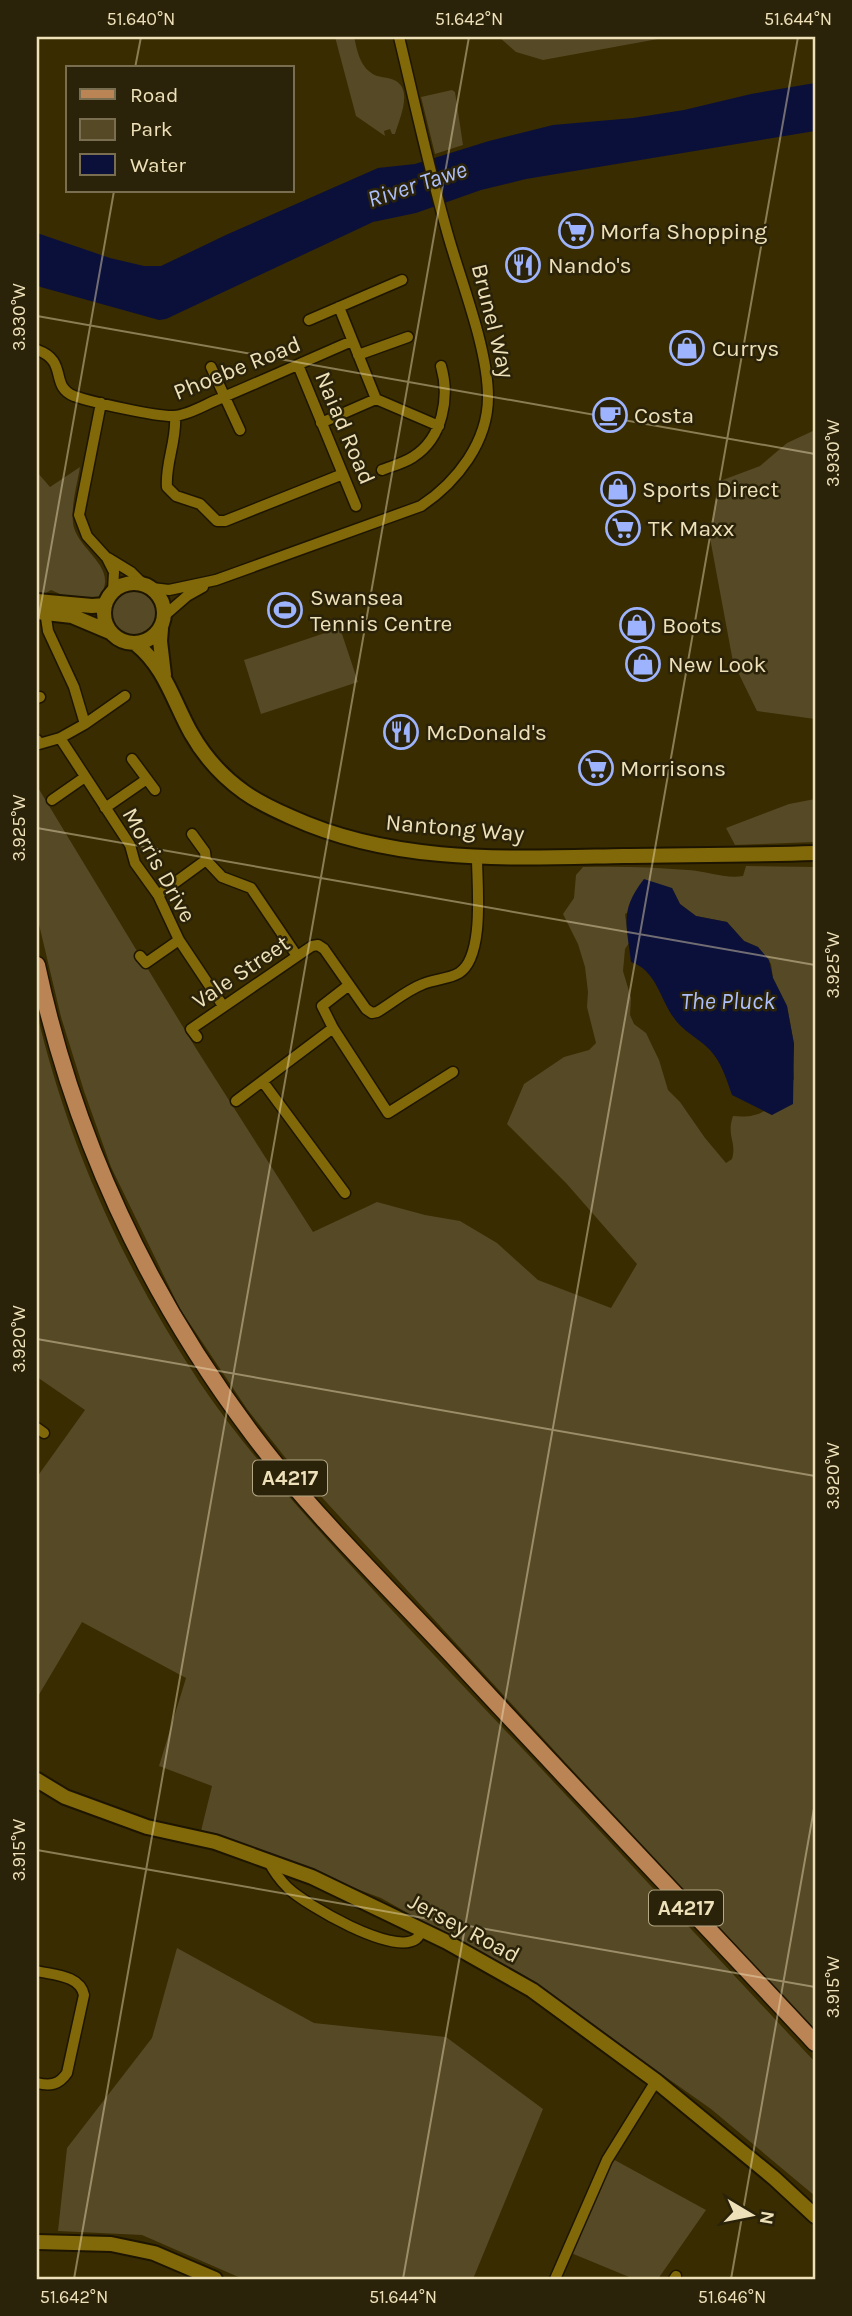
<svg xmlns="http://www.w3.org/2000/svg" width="852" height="2316" font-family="Karla,sans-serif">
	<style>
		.green { fill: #564925; fill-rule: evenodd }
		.water { fill: #0b103a }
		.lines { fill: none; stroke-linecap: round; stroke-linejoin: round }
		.street-casing { stroke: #1d1500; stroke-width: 13 }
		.secondary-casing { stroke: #1d1500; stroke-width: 18 }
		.primary-casing { stroke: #1d1500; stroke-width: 19 }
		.street { stroke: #816809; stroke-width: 10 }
		.secondary { stroke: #816809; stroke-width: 14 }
		.primary { stroke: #bb8455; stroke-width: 16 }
		.ticks { fill: none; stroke: #eee1ba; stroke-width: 2; stroke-opacity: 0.45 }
		.labels { text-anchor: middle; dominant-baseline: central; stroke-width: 5; stroke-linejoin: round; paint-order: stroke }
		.shield { fill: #2b2309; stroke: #b4a885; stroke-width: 2 }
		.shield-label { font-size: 21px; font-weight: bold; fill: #eee1ba }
		.poi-label { font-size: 23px; fill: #eee1ba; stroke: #2b2309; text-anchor: start }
		.street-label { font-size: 23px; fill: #eee1ba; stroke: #2b2309 }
		.water-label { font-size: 24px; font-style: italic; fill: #adbffc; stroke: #2b2309 }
		.neatline { fill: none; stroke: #eee1ba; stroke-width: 2.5 }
		.ticks-label { font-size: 18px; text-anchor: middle; fill: #eee1ba }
	</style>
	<rect width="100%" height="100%" fill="#392c00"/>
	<path class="green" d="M335 37H354C357 49 359 64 370 72 378 79 388 76 396 81 413 91 399 120 395 134H392L390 129 384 131 385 136 356 116Z
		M499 37H669L543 60 516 52Z
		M452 90 455 92 463 145 435 154 421 97Z
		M815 430V719L757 711 733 662 710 538 720 481 760 466 787 443Z
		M80 467C77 485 71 505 73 523 76 551 125 569 96 600L67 597 51 590 46 593H37V472L50 487Z
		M109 613a24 24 0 1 1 48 0a24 24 0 1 1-48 0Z
		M340 628 358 682 261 714 244 660Z
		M37 786 197 1050 313 1232 377 1202 425 1215 460 1221 497 1243 538 1280 611 1308 637 1264 566 1183 507 1124 524 1084 564 1057 589 1050 596 1043 587 1007 588 992 585 967 578 944 563 914 574 898 576 875 583 867C618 866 653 867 688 870 707 871 725 879 743 876L746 866 815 867V2030L564 1761 284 1456 247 1409 180 1309 111 1167 84 1091 61 1017 37 916ZM672 888 680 904 696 916 727 922 744 941 758 947 771 964 773 978 787 1006 794 1044 792 1054 794 1079 772 1115 764 1111C755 1117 743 1117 733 1116 726 1136 737 1141 732 1159L726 1163 705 1138 680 1102 668 1090 659 1060 646 1033 634 1024 630 1015 631 998 623 971 625 949 629 943 625 914Z
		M815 799V842L735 845 726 828 789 804Z
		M37 1014C70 1150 123 1266 200 1383 242 1445 293 1502 343 1557 396 1615 449 1671 502 1727 607 1838 711 1951 815 2062V2196L711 2109 531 1982 381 1898 201 1831 212 1786 159 1766 186 1678 82 1622 37 1698V1477L85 1410 37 1377Z
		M177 1948 314 2023 446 2037 543 2109 473 2279H243L142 2235 58 2231 67 2148 152 2038Z
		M611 2158 706 2210 658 2279H634L571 2253Z"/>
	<path class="water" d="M815 83V131L526 179 481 190 416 213 373 222 166 319 159 320 37 286V233L110 258 144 266H161L228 234 378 168 415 164 489 141 553 125 633 118 684 110 751 94Z
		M644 879 672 888 680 904 696 916 727 922 744 941 758 947 769 960 773 978 787 1006 794 1044 793 1104 772 1115 732 1095C727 1081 723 1067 714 1055 705 1042 687 1034 677 1022 660 1002 658 971 631 962 627 925 619 911 644 879Z"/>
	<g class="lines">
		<g class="street-casing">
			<path id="street" d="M339 307 376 399
				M309 320 402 280
				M37 350C69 361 49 386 74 396 91 402 157 417 174 416 189 415 206 404 219 399 264 380 308 360 352 341
				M358 355 408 337
				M298 365 356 506
				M211 367 240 430
				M376 399 439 426
				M101 403 79 515 87 536 107 558 114 572 113 591
				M175 416C177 441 165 463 167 487L176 496 200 504 217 521H225L343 474
				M321 423 376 399
				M382 470C392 466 404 463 413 457 443 438 450 397 441 366
				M108 558 131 572 144 585
				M152 588 169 590 216 580 421 506C457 482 488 442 488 397 488 347 459 277 446 228 428 165 414 100 399 37
				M45 611 48 631 74 687 85 724 60 738 130 845 135 863 158 895 179 940 223 1006
				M164 616 187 596 203 587
				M37 698 40 697
				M85 724 125 696
				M37 740 39 744 60 738
				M132 759 155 790
				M52 800 85 777
				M105 808 147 779
				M206 860 222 877 251 888 297 956
				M158 895 206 860 205 852 192 834
				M140 956 146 963 179 940
				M333 1028 388 1113 453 1072
				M197 1037 191 1029 312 946 318 945 324 949 366 1009 372 1013 377 1012C392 1003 407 990 423 984 435 979 449 979 459 973 485 957 477 884 477 858
				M263 1082 345 1193
				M236 1101 333 1028 322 1006 349 985
				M37 1428 44 1433
				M269 1862C274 1872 280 1880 288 1888 306 1905 393 1956 416 1939 419 1937 420 1933 422 1930
				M37 1971C53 1975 80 1975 84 1995L67 2073C59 2085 50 2086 37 2083
				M555 2279 607 2160 656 2081
				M674 2279 676 2276"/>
		</g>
		<g class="secondary-casing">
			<path id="secondary" d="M104 613a30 30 0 1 1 60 0a30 30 0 1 1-60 0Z
				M37 601 92 606 105 605
				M37 612 72 616 110 632
				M161 629 160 641 164 675
				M136 644C165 667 174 703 191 733 204 756 223 777 244 792 258 802 275 810 291 817 396 865 511 858 624 856 688 855 752 855 815 853
				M37 1780 65 1797 147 1827 215 1842 312 1877 447 1942 532 1990 656 2081 774 2178 815 2216
				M37 2242 111 2244 154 2253 215 2279"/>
		</g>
		<g class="primary-casing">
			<path id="primary" d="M37 965C74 1138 147 1294 253 1435 313 1515 390 1589 458 1662 576 1790 697 1916 815 2043"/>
		</g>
		<use href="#street" class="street"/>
		<use href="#secondary" class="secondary"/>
		<use href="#primary" class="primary"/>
	</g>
	<path class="ticks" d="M135 68 141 37M37 316 815 454M37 627 114 191M37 828 815 965M37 1339 815 1476M37 1850 815 1987M74 2279 469 37M403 2279 798 37M731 2279 815 1803"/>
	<defs>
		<g id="supermarket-ring" transform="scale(1.75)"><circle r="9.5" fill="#2b2309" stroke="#9eb3fd" stroke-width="1.5"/><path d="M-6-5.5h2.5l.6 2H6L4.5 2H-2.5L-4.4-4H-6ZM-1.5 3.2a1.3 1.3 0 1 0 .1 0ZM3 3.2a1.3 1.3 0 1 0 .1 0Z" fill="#9eb3fd"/></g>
		<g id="restaurant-ring" transform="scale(1.75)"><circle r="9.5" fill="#2b2309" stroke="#9eb3fd" stroke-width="1.5"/><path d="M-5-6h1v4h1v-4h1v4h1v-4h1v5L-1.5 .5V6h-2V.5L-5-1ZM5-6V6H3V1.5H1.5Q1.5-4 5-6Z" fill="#9eb3fd"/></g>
		<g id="shop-ring" transform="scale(1.75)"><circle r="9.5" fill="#2b2309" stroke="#9eb3fd" stroke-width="1.5"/><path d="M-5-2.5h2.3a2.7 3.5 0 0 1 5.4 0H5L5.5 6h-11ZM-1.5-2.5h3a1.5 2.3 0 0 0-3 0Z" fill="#9eb3fd"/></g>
		<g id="cafe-ring" transform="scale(1.75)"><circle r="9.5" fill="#2b2309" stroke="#9eb3fd" stroke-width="1.5"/><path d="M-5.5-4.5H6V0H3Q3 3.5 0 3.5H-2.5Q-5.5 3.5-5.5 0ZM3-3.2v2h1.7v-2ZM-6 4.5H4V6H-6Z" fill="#9eb3fd"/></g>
		<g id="stadium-ring" transform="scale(1.75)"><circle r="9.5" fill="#2b2309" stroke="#9eb3fd" stroke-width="1.5"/><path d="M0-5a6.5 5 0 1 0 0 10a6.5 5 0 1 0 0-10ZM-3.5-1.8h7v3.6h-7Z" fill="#9eb3fd"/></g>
	</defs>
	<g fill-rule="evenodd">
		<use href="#supermarket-ring" x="576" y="231"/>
		<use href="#restaurant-ring" x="523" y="265"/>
		<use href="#shop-ring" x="687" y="348"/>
		<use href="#cafe-ring" x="610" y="415"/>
		<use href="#shop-ring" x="618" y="489"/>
		<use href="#supermarket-ring" x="623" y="528"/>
		<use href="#stadium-ring" x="285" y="610"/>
		<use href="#shop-ring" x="637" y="625"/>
		<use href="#shop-ring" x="643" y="664"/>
		<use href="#restaurant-ring" x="401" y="732"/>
		<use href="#supermarket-ring" x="596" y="768"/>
	</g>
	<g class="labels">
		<g class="shield">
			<rect x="253" y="1460.5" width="74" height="35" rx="5"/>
			<rect x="649" y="1890.5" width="74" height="35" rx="5"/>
		</g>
		<g class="shield-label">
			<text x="290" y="1478">A4217</text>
			<text x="686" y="1908">A4217</text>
		</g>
		<g class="poi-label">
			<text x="600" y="231">Morfa Shopping</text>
			<text x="548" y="265">Nando's</text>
			<text x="712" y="348">Currys</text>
			<text x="634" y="415">Costa</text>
			<text x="642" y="489">Sports Direct</text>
			<text x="648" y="528">TK Maxx</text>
			<text x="310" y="597">Swansea<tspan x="310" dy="26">Tennis Centre</tspan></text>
			<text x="662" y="625">Boots</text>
			<text x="668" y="664">New Look</text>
			<text x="426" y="732">McDonald's</text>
			<text x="620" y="768">Morrisons</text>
		</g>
		<g class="street-label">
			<text transform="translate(493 321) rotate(76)">Brunel Way</text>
			<text transform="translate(237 368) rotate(-22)">Phoebe Road</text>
			<text transform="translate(345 428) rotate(67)">Naiad Road</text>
			<text transform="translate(455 828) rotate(5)">Nantong Way</text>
			<text transform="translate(159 865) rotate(61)">Morris Drive</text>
			<text transform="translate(241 972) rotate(-34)">Vale Street</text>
			<text transform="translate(464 1928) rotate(28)">Jersey Road</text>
		</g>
		<g class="water-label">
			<text transform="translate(417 184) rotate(-18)">River Tawe</text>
			<text x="728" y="1001">The Pluck</text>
		</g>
	</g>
	<rect width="852" height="2316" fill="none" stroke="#2b2309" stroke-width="77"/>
	<rect x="66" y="66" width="228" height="126" fill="#2b2309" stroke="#796f50" stroke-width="2"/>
	<rect x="80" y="89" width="35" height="10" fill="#bb8455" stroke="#796f50" stroke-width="2"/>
	<text x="130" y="102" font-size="21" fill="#eee1ba">Road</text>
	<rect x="80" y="119" width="35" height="21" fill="#564925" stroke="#796f50" stroke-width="2"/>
	<text x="130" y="136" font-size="21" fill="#eee1ba">Park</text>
	<rect x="80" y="154" width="35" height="21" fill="#0b103a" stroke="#796f50" stroke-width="2"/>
	<text x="130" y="172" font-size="21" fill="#eee1ba">Water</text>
	<g transform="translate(751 2215) rotate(100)" stroke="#2b2309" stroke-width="5" paint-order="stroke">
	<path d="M0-5L12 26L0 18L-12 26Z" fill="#eee1ba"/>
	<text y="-10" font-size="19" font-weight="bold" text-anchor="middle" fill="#eee1ba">N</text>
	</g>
	<rect x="38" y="38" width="776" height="2240" class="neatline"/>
	<g class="ticks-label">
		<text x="141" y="25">51.640°N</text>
		<text x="469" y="25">51.642°N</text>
		<text x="798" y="25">51.644°N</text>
		<text transform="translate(19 317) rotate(-90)" y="6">3.930°W</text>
		<text transform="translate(833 453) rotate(-90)" y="6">3.930°W</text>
		<text transform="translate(19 828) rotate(-90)" y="6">3.925°W</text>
		<text transform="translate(833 965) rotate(-90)" y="6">3.925°W</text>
		<text transform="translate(19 1339) rotate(-90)" y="6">3.920°W</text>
		<text transform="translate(833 1476) rotate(-90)" y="6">3.920°W</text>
		<text transform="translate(19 1850) rotate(-90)" y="6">3.915°W</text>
		<text transform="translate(833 1987) rotate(-90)" y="6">3.915°W</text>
		<text x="74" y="2303">51.642°N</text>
		<text x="403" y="2303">51.644°N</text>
		<text x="732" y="2303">51.646°N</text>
	</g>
</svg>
